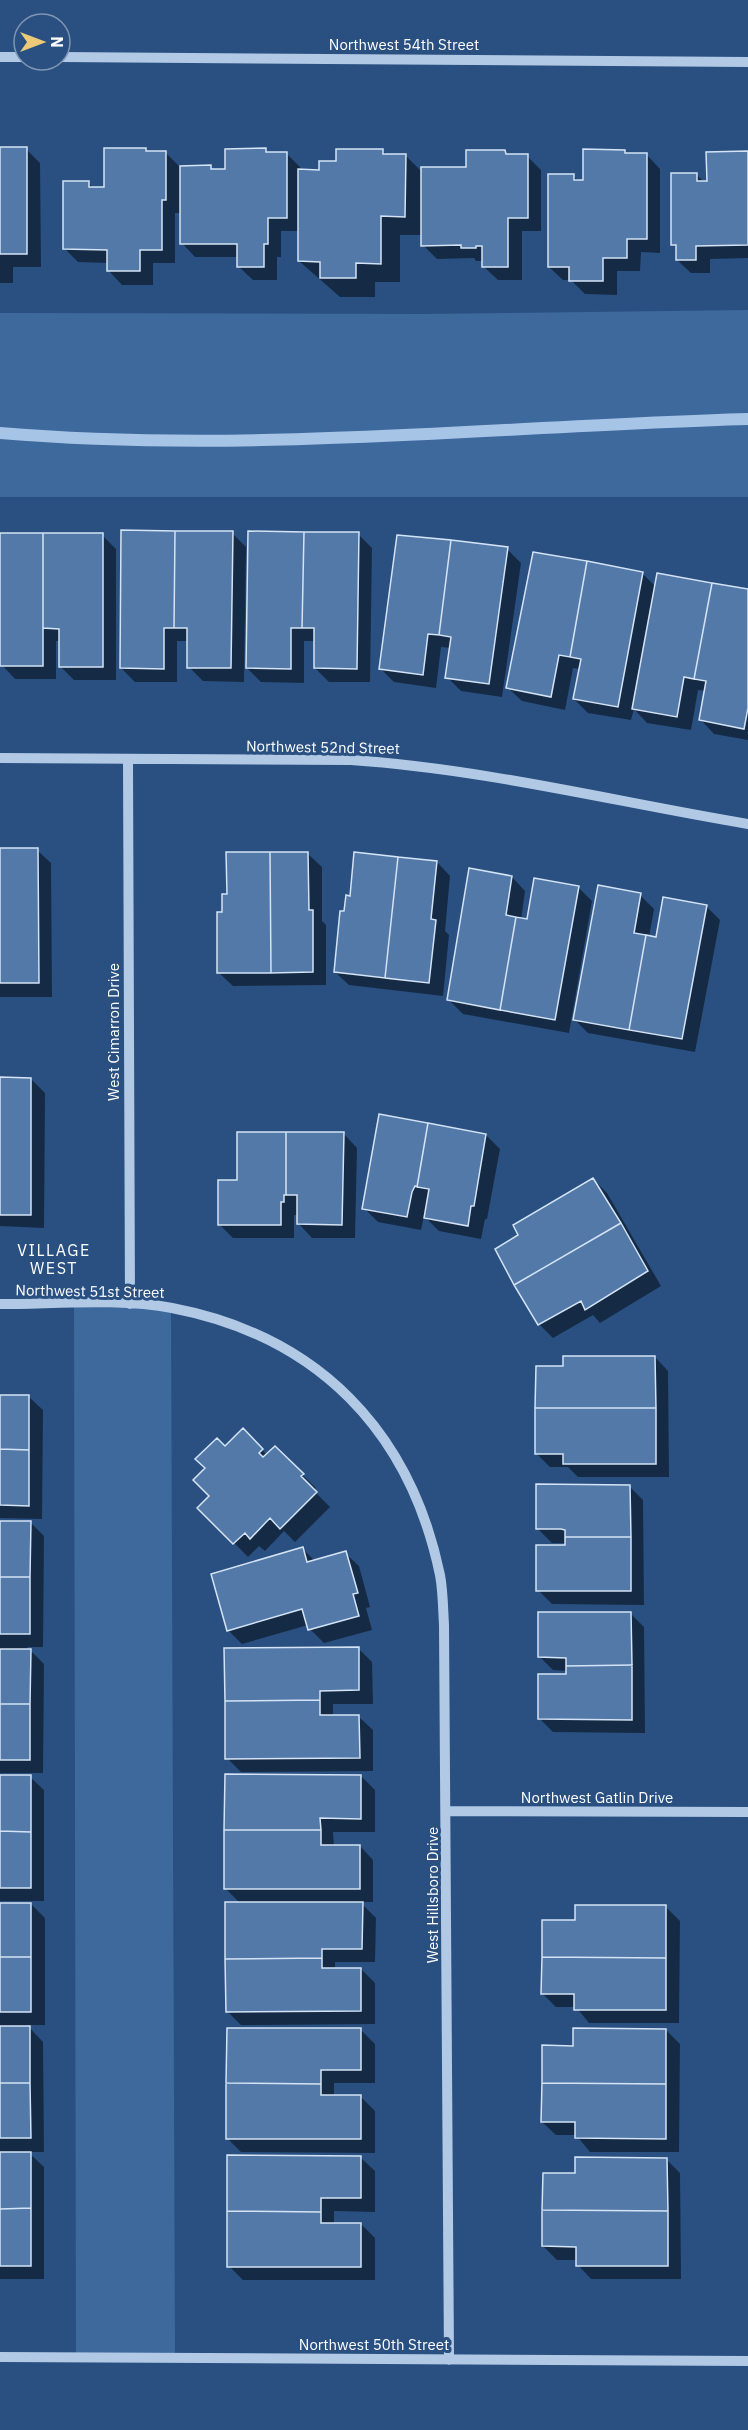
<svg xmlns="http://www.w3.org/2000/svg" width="748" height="2430" font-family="'IBM Plex Sans',sans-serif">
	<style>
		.green { fill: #3e699d }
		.shadow { fill: #0007 }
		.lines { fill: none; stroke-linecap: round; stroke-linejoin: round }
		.stream { stroke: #a6c4e5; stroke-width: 12 }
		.building { fill: #5279a8; stroke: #d4e3f5; stroke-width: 1.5 }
		.minor { stroke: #b1c9e5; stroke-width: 10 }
		.labels { text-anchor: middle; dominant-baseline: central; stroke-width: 6; stroke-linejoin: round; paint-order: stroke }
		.street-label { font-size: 15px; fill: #fff; stroke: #295080 }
		.neighbourhood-label { font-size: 16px; letter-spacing: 1.5px; fill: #fff; stroke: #295080 }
	</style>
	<rect width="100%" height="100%" fill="#295080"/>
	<path class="green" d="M748 310V497H0V313L420 314Z
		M74 1304 171 1308 175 2358 76 2357Z"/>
	<path class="shadow" d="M0 149H26L40 163 41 267H13V283H0Z
		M146 150 149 153H166L180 167H210L214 171H226L265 150 269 153H286L300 167V171H320L338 163 382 150 387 155H405L422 172 467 169 504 152 508 156H527L541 170V231H522V280H498L484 267V261H476L474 258 437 259 423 245V235H400V282H375V297H340L299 261V231H281V257H277V280H253L239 267V257H195L182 243V213H175V263H153V285H122L109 271V263L78 262 64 248 88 183 94 188H105Z
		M624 151 627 155H647L660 169V253L641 252 640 271H617V295L585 294 571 280H563L549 267 573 176 579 181H584Z
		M748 153V258L710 259V273H691L677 260V249L673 244 696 174 705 183Z
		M232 533 246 547 244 682 203 681 189 667V641H177V682H135L121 668Z
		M358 534 372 548 370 682H329L315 668 316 641H304V683L261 682 247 668Z
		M0 535H102L116 549V680H74L60 666V641H56V679H15L2 665Z
		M507 549 521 563 502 697 461 691 447 677 451 648 441 647 436 688 394 682 380 668Z
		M642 573 656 587 748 590V740L714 734 701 720 706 691 698 690 691 730 647 723 634 709 631 720 588 713 574 699 580 669 573 668 565 710 522 701 508 688Z
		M0 850H37L51 863 52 997H0Z
		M308 854 322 867V921L326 925V985L233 986 219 973 223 913Z
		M437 862 450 876 445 931 449 935 443 996 349 985 335 972 346 913 351 898Z
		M512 877 525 891 521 920 528 921 578 887 592 901 569 1033 463 1014 449 1000Z
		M640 895 654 909 649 937 657 939 706 906 720 920 695 1052 588 1033 574 1019Z
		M0 1079H31L45 1093 44 1228 0 1226Z
		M344 1134 357 1148 355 1238H312L299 1224V1215H294V1238H233L219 1224 239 1181Z
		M486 1135 500 1149 487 1219H485L481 1239 439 1231 424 1216 421 1230 378 1222 364 1208Z
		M593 1179 607 1193 661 1286 600 1323 593 1315 553 1338 539 1324 520 1235Z
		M655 1357 668 1371 669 1477H578L568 1467H550L536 1453 564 1367Z
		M0 1396 29 1397 43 1410 42 1519 0 1518Z
		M243 1430 267 1455 275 1448 316 1488 314 1491 330 1507 295 1542 284 1531 265 1551 259 1546 248 1557 200 1508 211 1496 225 1448Z
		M629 1486 643 1500 644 1605 552 1604 538 1590 566 1547V1543H552L538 1529Z
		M0 1522H30L44 1536 43 1647H27L44 1664 43 1773H0Z
		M303 1549 315 1561 345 1553 359 1566 370 1607 366 1608 372 1630 324 1643 310 1629 308 1625 242 1644 228 1630Z
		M631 1614 644 1627 645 1733 553 1732 539 1718 568 1675V1671L553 1670 539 1656Z
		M358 1648 372 1662 373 1704H333V1717H359L373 1730V1771L241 1772 227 1758Z
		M361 1776 375 1790V1832H333L334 1846H360L373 1860V1902H360L376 1918 375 1962H335V1969H361L375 1983V2024L241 2025 227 2011 241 1904 225 1888Z
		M0 1777H30L44 1790V1901H0Z
		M0 1904H31L45 1918V2025H27L43 2042 44 2152H28L44 2167V2279H0Z
		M666 1907 680 1921 679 2023H589L576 2007H556L542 1993 577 1922Z
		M361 2030 375 2044V2083H334V2097H361L375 2111V2153L241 2152 227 2138Z
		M666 2030 680 2044 679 2152H590L576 2135H556L542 2122 574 2047Z
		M361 2158 375 2171V2212L334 2211V2224H361L375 2238V2280H243L229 2266Z
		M666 2159 680 2173 681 2279H591L578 2265V2260H557L543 2246 577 2174Z"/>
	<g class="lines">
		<path class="stream" d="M0 433C249 454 499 426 748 419"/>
	</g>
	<path class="building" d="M0 147H27V254H0Z
		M104 148H146V151H166V200H162V250H140V271H107V250L63 249V181H89V187H104Z
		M266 148V152H287V218H268V244H264V267H237V244H180V166L211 165V169H225V149Z
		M336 149H383V154H406L405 217 381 216V264L356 263V278H320V262L298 261V169L319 170V161H336Z
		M583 149 625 150V153H647V239H627V258H603V281H569V267H548V174H574V180H583Z
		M466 150H505L506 154H528V218H508V267H482V246H476V248H461V245L421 246V167H466Z
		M748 151V245L696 246V260H676V245H671V173H697V181H707L706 152Z
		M121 530 175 531 174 628H164V669L120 668Z
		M175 531H233L231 668H187V628H174Z
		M248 531 304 532 302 628H291V669L246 668Z
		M304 532H359L357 669 314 668V628H302Z
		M0 533H43V666H0Z
		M43 533H103V667H59V629L43 628Z
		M397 535 451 540 439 635 428 634 423 675 379 669Z
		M451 540 508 547 489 684 445 678 451 637 439 635Z
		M533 552 587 561 570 657 559 655 551 697 506 688Z
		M587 561 643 572 618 707 573 699 581 659 570 657Z
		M657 573 712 583 694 679 684 677 677 717 632 709Z
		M712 583 748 589V708L744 729 699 720 706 681 694 679Z
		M0 848H38L39 983H0Z
		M226 852H270L271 973H217V912H222V894H227Z
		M270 852H308L309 910H313V972L271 973Z
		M354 852 398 857 385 978 334 972 340 911H344L346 895 350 896Z
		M398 857 437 861 431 919 436 920 429 983 385 978Z
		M469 868 512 876 506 915 516 917 500 1010 447 1000Z
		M534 878 579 886 555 1020 500 1010 516 917 527 919Z
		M598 885 641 893 634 933 646 935 629 1030 573 1020Z
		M663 897 707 905 682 1039 629 1030 646 935 656 937Z
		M0 1077 31 1078V1215H0Z
		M379 1114 428 1123 417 1187 415 1186 412 1192 407 1217 362 1209Z
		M428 1123 486 1134 474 1206H471L468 1226 424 1218 429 1189 417 1187Z
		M237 1132H286V1195H284V1202H281V1225H218V1180H237Z
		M286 1132H344L342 1225 297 1224V1195H286Z
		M593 1178 621 1223 514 1285 495 1249 518 1235 513 1225Z
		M621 1223 648 1271 585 1310 581 1301 538 1325 514 1285Z
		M563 1356H655L656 1408H535L536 1366H563Z
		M0 1395H29V1450L0 1449Z
		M535 1408H656V1464H563V1454H535Z
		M243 1428 263 1449 259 1453 263 1457 275 1446 304 1474 301 1476 317 1492 280 1529 270 1518 250 1539 245 1533 233 1544 197 1508 209 1496 193 1480 205 1468 195 1459 217 1438 225 1446Z
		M0 1449 29 1450V1506L0 1505Z
		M536 1484 630 1485 631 1537H565V1530L561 1529H536Z
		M0 1521H31L30 1577H0Z
		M565 1537H631V1591H536V1545H565Z
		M303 1547 307 1562 346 1551 358 1593 353 1594 359 1616 308 1630 302 1609 227 1631 211 1574Z
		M0 1577H30V1634H0Z
		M538 1612H631L632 1665 566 1666V1658L538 1657Z
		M359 1647V1690L320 1691V1700L225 1701 224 1648Z
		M0 1649H31L30 1704H0Z
		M632 1665V1720L538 1719V1674H566V1666Z
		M320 1700V1715H359L360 1758 225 1759V1701Z
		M0 1704H30V1760H0Z
		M225 1774 361 1775V1819L320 1818 321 1830H224Z
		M0 1775H31V1832L0 1831Z
		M224 1830H321V1845H360V1889H224Z
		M0 1831 31 1832V1888H0Z
		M225 1902H363L362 1949H322V1958L225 1959Z
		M0 1903H31V1957H0Z
		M575 1905H666V1958L542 1957V1920H575Z
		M0 1957H31V2012H0Z
		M542 1957 666 1958V2010H574V1994H541Z
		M322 1958V1968H361V2011L226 2012 225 1959Z
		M0 2026H30V2083H0Z
		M227 2028H361V2070H321V2084L226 2083Z
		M573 2028 666 2029V2084L542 2083V2045L573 2046Z
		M0 2083H30L31 2138H0Z
		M226 2083 321 2084V2095H361V2139H226Z
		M542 2083 666 2084V2139L575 2138V2122H541Z
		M0 2152H31V2208L0 2209Z
		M227 2155 361 2156V2198H321V2212L227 2211Z
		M575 2157 667 2158 668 2211 542 2210 543 2173H575Z
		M31 2208V2266H0V2209Z
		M542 2210 668 2211V2266H576V2247L542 2246Z
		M227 2211 321 2212V2223H361V2267H227Z"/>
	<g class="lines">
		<path class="minor" d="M0 57H24
			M60 57 748 62
			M0 758 351 760C485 769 616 802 748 824
			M128 760 130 1304
			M0 1304C54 1304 120 1298 172 1308 318 1336 410 1431 440 1575 443 1591 443 1608 444 1625L449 2360
			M447 1811 748 1812
			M0 2357 748 2361"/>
	</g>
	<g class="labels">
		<g class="street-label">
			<text x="404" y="44">Northwest 54th Street</text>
			<text transform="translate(323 747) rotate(1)">Northwest 52nd Street</text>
			<text transform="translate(113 1032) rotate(-90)">West Cimarron Drive</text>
			<text transform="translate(90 1291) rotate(1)">Northwest 51st Street</text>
			<text x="597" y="1797">Northwest Gatlin Drive</text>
			<text transform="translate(432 1895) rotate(-90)">West Hillsboro Drive</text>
			<text x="374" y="2344">Northwest 50th Street</text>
		</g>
		<g class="neighbourhood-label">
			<text x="54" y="1250">VILLAGE<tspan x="54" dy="18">WEST</tspan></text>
		</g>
	</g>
	<g transform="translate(42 42) rotate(90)"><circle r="28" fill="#295080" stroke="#7f96b3" stroke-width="1.5"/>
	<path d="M0-4.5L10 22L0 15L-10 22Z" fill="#ecca78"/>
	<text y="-9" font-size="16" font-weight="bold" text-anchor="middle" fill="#ffffff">N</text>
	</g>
</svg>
